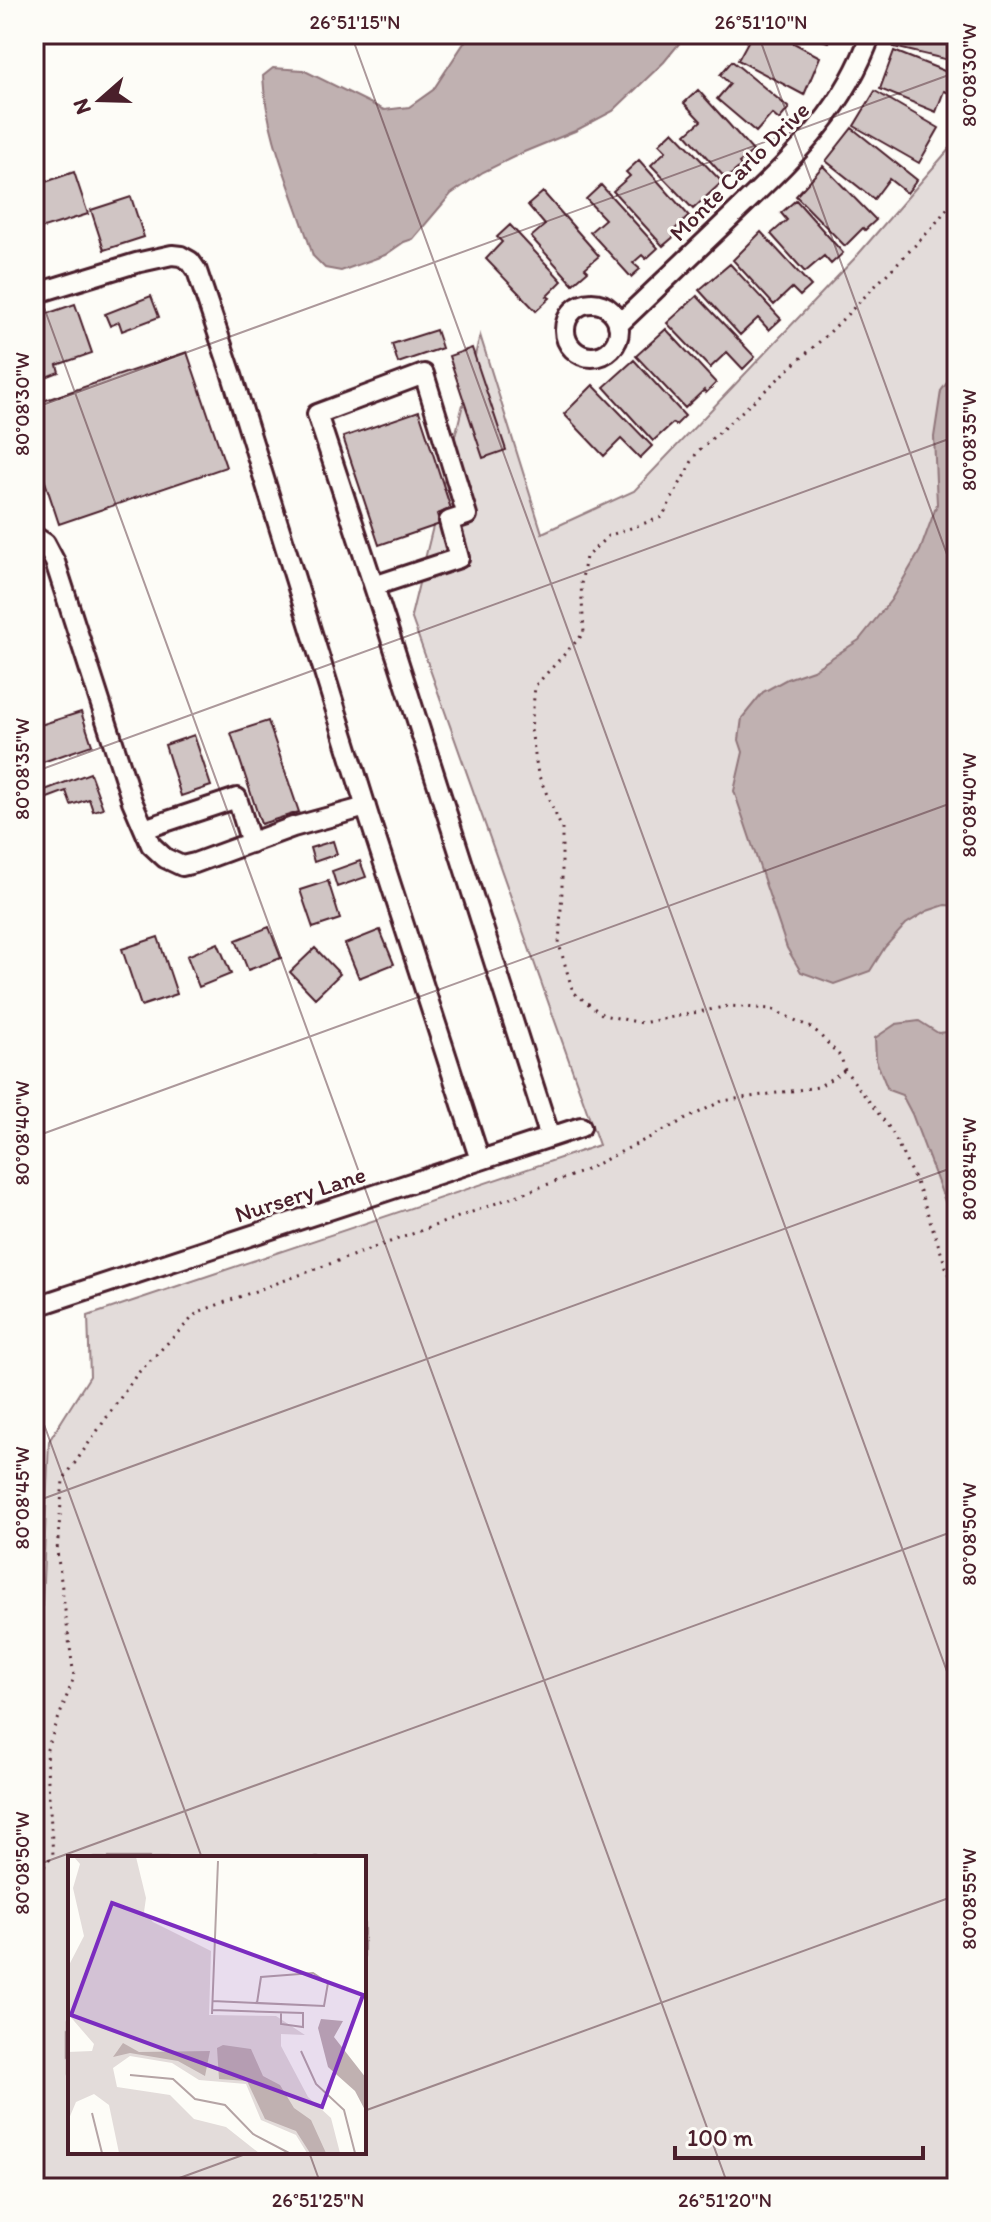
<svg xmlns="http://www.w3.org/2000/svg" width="991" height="2222" font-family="Itim,sans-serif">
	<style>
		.green { fill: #e3dcda; stroke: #967e82; stroke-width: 2; fill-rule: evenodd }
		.water { fill: #c0b1b1; stroke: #91777b; stroke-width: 2 }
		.building { fill: #d0c5c4; stroke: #4a1f2b; stroke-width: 2 }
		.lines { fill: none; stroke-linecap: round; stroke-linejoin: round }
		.minor-casing { stroke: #4a1f2b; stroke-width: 24 }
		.path { stroke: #4a1f2b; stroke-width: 3; stroke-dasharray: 2 6; stroke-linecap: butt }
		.minor { stroke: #fdfcf7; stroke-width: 18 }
		.ticks { fill: none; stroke: #4a1f2b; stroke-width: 2; stroke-opacity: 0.45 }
		.labels { text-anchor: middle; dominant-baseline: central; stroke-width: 6; stroke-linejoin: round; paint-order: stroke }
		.street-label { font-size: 24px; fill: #4a1f2b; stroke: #fdfcf7 }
		.inset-road { fill: none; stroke: #b5a4a5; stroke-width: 2 }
		.view { fill: #7b2cbf; fill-opacity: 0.15; stroke: #7b2cbf; stroke-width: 4 }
		.inset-edge { fill: none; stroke: #4a1f2b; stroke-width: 4 }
		.neatline { fill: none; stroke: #4a1f2b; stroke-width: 3 }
		.ticks-label { font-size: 20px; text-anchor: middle; fill: #4a1f2b }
	</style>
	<rect width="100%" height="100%" fill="#fdfcf7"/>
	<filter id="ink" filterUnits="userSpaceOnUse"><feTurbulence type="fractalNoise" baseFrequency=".0125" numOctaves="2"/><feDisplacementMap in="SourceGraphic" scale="16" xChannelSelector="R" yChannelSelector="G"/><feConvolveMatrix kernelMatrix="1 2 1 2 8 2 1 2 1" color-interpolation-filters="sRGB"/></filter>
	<g filter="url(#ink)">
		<path class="green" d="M957 140V2188H34V1789L49 1441 90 1376 88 1316 599 1145 411 616 480 335 542 533 634 491 855 258ZM70 1858H364V2152H70Z"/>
		<path class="water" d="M470 34H687L664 62 613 111 575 131 524 152 483 172 451 194 413 239 404 242 385 255 341 271 325 268 313 256C295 196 266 138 263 76L273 68 303 70 384 110 409 107 433 90Z
			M957 369V906L945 905 927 911 906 924 885 947 870 971 834 984 801 972 787 948 734 791 743 752 739 740 742 718 763 692 787 679 813 670 859 640 891 600 920 551 937 504 934 437 941 391Z
			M919 1021 938 1033 957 1031V1233L912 1114 902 1095 888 1090 876 1060 875 1038 896 1024Z"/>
		<path class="building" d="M747 34H777L820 57 804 95 738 60 750 38 746 35Z
			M802 34H830L828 42Z
			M897 34H957V62L894 47Z
			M894 51 957 76 955 95 944 91 936 112 880 89Z
			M732 61 789 108 779 120 772 114 756 132 717 99 730 84 720 75Z
			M698 90 753 151 739 163 741 166 726 179 686 134 701 121 684 103Z
			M875 91 939 128 919 163 854 126Z
			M852 128 917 180 907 193 889 179 874 199 826 161Z
			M673 131 722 182 693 209 651 165 666 151 659 144Z
			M639 160 689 216 674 230 677 234 663 246 613 191 630 176 626 172Z
			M823 166 876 220 865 230 863 228 845 246 796 196Z
			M74 172 88 214 34 231V186Z
			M601 185 658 248 646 259 642 255 633 263 640 269 631 277 590 232 605 219 586 199Z
			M543 192 599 256 585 268 588 271 573 284 531 237 545 225 528 205Z
			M131 197 144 237 104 250 91 210Z
			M796 200 843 253 831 264 824 256 805 272 771 234 787 220 781 213Z
			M510 225 562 281 547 296 550 298 536 311 486 259 502 242 497 237Z
			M761 232 811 286 800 296 792 288 774 305 733 260Z
			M730 264 781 319 769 330 758 318 740 335 699 290Z
			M151 296 159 317 122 331 119 322 110 326 105 314Z
			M697 296 755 357 743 369 727 352 710 368 667 323Z
			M75 304 92 353 57 365 59 372 41 379 39 370 34 372V308L43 305 46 314Z
			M666 329 716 383 706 393 704 390 685 408 636 356Z
			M436 330 442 348 398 363 392 344Z
			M472 348 506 450 483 458 449 356Z
			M187 352 226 467 59 524 34 448V404Z
			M634 360 685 416 676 425 673 423 653 441 604 387Z
			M593 385 652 446 640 458 621 439 604 456 564 414Z
			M419 411 451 509 437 514 440 524 379 545 343 437Z
			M81 712 92 745 34 765V727Z
			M268 721 299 812 261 824 231 733Z
			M194 735 211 786 181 796 165 745Z
			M90 773 103 808 93 811 89 799 71 805 66 791 34 803V788L43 785 45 790Z
			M333 841 337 854 314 862 310 848Z
			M360 861 366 877 337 887 332 871Z
			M328 881 340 919 313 928 300 890Z
			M269 927 281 958 248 970 236 940Z
			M380 930 394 964 359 978 345 944Z
			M158 937 177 994 141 1006 122 949Z
			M218 943 231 974 199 987 187 956Z
			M315 948 340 974 315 998 290 972Z"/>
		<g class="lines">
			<g class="minor-casing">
				<path id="minor" d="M34 294 136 263 172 255 181 256 190 261 197 271 231 372 369 817 480 1160
					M565 330a27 27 0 1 1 54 0a27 27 0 1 1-54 0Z
					M618 325C657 288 695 251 734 214 792 158 843 113 871 34
					M34 536 45 543 55 562 132 801 151 845 165 858 182 866 195 863 293 827 366 807
					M374 586 459 558 449 521 467 515 424 374 317 414 385 620 550 1137
					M144 829 237 798 251 843
					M34 1307 581 1127"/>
			</g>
			<path class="path" d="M957 196 931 229 829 333 697 452 662 517 608 536 586 557 581 584 584 633 535 686 531 730 538 774 562 829V891L559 944 573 992 603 1015 642 1023 729 1006 771 1009 814 1029 841 1057 845 1070 891 1130 920 1191 957 1299
				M34 1879 53 1855 46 1752 74 1677 57 1551 63 1480 137 1374 198 1312 579 1173 722 1101 818 1087 845 1070"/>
			<use href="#minor" class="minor"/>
		</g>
	</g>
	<path class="ticks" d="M351 34 957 1699M758 34 957 582M34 43 59 34M34 280 729 2188M34 408 957 72M34 772 957 436M34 1137 957 801M34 1397 202 1858M34 1502 957 1166M34 1866 957 1530M364 2111 957 1895M309 2152 322 2188M152 2188 251 2152"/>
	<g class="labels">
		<g class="street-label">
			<text transform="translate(739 171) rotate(-45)">Monte Carlo Drive</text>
			<text transform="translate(300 1194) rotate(-18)">Nursery Lane</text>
		</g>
	</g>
	<g transform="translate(68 1856)">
		<rect width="298" height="298" fill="#fdfcf7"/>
		<path d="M6 1H68L78 42 76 56 85 66 143 95 141 159 208 160 237 179 213 178V190L240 241 263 262 272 297H239L228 279 193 264 178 228 131 224 104 207 62 200 45 212 49 231 102 239 126 263 158 271 191 297H51L41 249 26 238 8 246 0 265V196L24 195 26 188 0 158V111L16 80 5 32 12 8Z" fill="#e3dcda"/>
		<path d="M253 163 275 165 266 181 298 222V256L287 235 260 211 250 172ZM55 187 71 196 142 195 137 220 110 205 62 197 45 201ZM155 189 183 193 195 220 212 229 226 252 243 264 258 297H242L228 275 197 263 179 225 151 223 149 192Z" fill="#c0b1b1"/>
		<path class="inset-road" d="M144 145 256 150 260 127 245 117 193 121 189 147M144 154 235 157V171L213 168V157M144 158 150 5M233 195 248 228 276 254 287 297M62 219 105 223 127 243 157 249 185 278 221 297M24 257 34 297"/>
		<path class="view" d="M44 47 295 139 254 251 3 159Z"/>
		<rect width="298" height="298" class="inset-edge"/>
	</g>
	<rect width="991" height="2222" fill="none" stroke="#fdfcf7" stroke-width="88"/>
	<g transform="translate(100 100) rotate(250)" stroke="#fdfcf7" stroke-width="6" paint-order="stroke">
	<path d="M0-6L14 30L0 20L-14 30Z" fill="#4a1f2b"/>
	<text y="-12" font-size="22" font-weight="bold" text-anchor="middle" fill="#4a1f2b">N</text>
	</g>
	<path d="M675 2146v12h248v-12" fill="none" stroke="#4a1f2b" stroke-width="4"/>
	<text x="687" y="2146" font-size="24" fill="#4a1f2b" stroke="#fdfcf7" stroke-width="6" paint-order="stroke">100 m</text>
	<rect x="44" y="44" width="903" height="2134" class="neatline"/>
	<g class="ticks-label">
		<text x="355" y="29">26°51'15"N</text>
		<text x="761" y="29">26°51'10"N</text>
		<text transform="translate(969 75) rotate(-90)" y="7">80°08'30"W</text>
		<text transform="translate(22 404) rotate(-90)" y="7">80°08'30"W</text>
		<text transform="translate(969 440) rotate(-90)" y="7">80°08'35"W</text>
		<text transform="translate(22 769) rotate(-90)" y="7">80°08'35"W</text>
		<text transform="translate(969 805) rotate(-90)" y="7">80°08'40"W</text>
		<text transform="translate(22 1133) rotate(-90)" y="7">80°08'40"W</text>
		<text transform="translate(969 1169) rotate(-90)" y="7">80°08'45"W</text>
		<text transform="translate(22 1498) rotate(-90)" y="7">80°08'45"W</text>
		<text transform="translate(969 1534) rotate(-90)" y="7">80°08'50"W</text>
		<text transform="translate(22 1863) rotate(-90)" y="7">80°08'50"W</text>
		<text transform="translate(969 1899) rotate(-90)" y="7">80°08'55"W</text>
		<text x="318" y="2207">26°51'25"N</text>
		<text x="725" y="2207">26°51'20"N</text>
	</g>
</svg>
